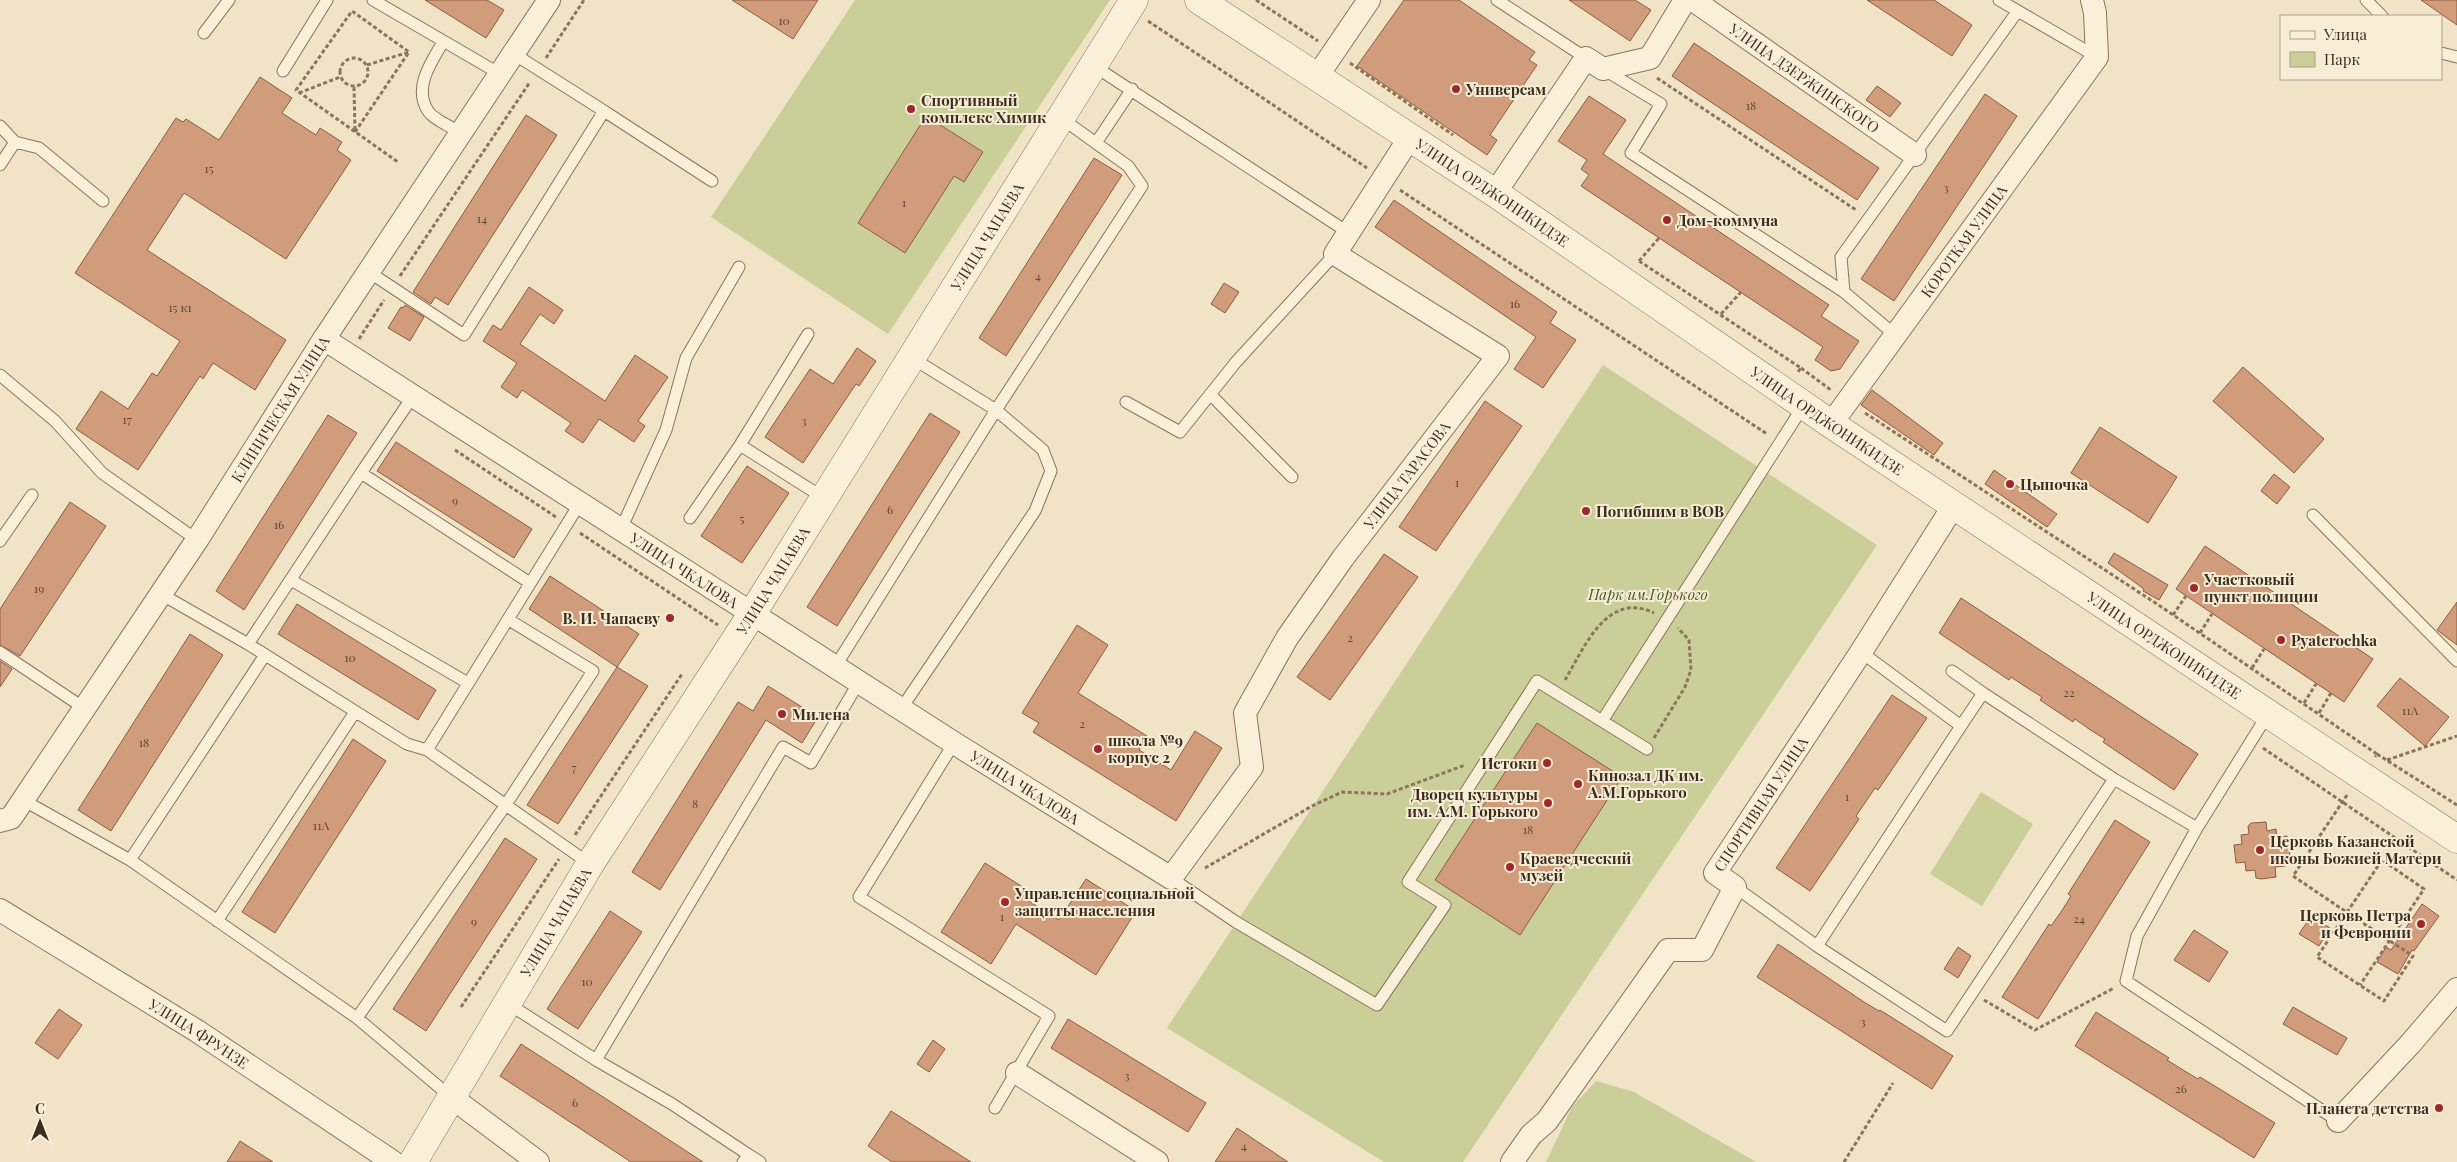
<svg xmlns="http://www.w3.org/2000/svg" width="2457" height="1162" font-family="'Playfair Display',serif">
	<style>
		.green { fill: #cacf99 }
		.building { fill: #d09c7b; stroke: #8d5c40 }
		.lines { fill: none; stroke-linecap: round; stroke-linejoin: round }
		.service-casing { stroke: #8d745b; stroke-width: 13 }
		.minor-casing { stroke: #8d745b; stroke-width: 24 }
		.tertiary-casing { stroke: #8d745b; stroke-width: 29 }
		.path { stroke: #8d745b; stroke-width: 3; stroke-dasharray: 4 2.5; stroke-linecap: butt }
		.service { stroke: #faf0da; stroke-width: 11 }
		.minor { stroke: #faf0da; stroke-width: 22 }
		.tertiary { stroke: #faf0da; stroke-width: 28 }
		.poi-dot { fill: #9e282c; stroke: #f7edd6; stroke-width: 2 }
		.labels { text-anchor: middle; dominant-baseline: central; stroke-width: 4; stroke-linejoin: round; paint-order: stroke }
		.number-label { font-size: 12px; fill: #614936 }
		.street-label { font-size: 15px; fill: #3c2d1f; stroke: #f7edd6 }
		.poi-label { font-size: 15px; font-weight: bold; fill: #3c2d1f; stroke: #f7edd6; text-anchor: start }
		.park-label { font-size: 15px; font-style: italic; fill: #4d5925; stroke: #f7edd6 }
	</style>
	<rect width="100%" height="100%" fill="#f0e3c6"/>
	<path class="green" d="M855 0H1110L888 334 711 217Z
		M1603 365 1877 545 1463 1162H1384L1167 1028Z
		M1981 792 2033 824 1982 906 1930 874Z
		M1596 1081 1634 1092 1756 1162H1546L1572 1107Z"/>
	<path class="building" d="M425 0H487L504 10 486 38Z
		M732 0H818L793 39Z
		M1404 0H1459L1535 52 1529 60 1537 65 1490 135 1497 140 1487 155 1357 66Z
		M1569 0H1635L1651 10 1630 41Z
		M1867 0H1934L1972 25 1952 56Z
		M2421 0H2457V25Z
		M1694 43 1879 168 1857 200 1672 76Z
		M260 77 292 98 282 113 316 135 320 128 342 142 337 150 351 160 286 259 184 193 147 250 286 340 255 390 213 363 203 379 200 376 138 470 76 429 101 391 128 409 152 373 157 376 180 341 75 273 176 118 183 122 186 119 219 140Z
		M1877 86 1901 103 1890 117 1866 100Z
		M1985 94 2017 116 1894 301 1861 279Z
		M1589 96 1626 120 1603 154 1829 305 1821 316 1859 341 1840 369 1831 371 1815 360 1823 347 1581 186 1589 175 1581 169 1587 160 1558 141Z
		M526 115 557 135 448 305 435 297 431 304 413 292Z
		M926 116 983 152 964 182 954 176 905 253 858 223Z
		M1094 158 1122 175 1006 356 979 338Z
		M1394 200 1557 312 1550 323 1576 340 1543 388 1514 369 1536 337 1375 227Z
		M1224 283 1239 292 1225 313 1211 304Z
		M529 287 563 310 554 324 540 314 520 344 605 401 635 355 668 377 638 421 645 426 634 442 599 419 583 443 565 431 571 423 522 390 517 398 501 387 517 363 483 341 493 325 501 330Z
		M405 305 424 317 410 341 388 328 401 307 403 308Z
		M857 348 876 361 859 386 856 384 803 463 765 437 810 369 833 384Z
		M2243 367 2324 439 2294 473 2213 401Z
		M1872 390 1943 443 1934 455 1861 405Z
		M1485 401 1522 426 1436 551 1399 527Z
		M930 413 960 432 837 626 807 607Z
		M328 415 357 433 244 610 216 591Z
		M2100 427 2177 477 2148 523 2071 473Z
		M396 442 532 529 514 558 377 471Z
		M747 466 789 493 742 563 701 536Z
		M1994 470 2057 514 2047 527 1985 484Z
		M2274 474 2290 487 2277 504 2261 491Z
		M70 502 106 526 20 656 0 645V609Z
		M2205 546 2373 659 2344 702 2176 589Z
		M2114 553 2168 585 2159 600 2143 591 2144 589 2108 563Z
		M1384 554 1418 577 1330 700 1297 677Z
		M550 576 639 634 617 667 529 609Z
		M1961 598 2198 754 2174 790 2103 742 2105 739 2089 729 2075 719 2073 722 2040 700 2042 697 2026 687 2011 677 2009 680 1939 633Z
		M2457 602V645L2437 630Z
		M297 604 436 690 418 720 278 634Z
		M1077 625 1108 645 1078 693 1147 736 1139 750 1171 770 1195 731 1222 748 1176 821 1033 732 1039 723 1022 713Z
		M190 634 223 655 111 831 78 810Z
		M0 661 12 669 0 687Z
		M617 667 648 686 558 824 527 805Z
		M2400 678 2449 717 2425 746 2377 706Z
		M768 686 818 717 802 743 766 720 660 890 632 872 738 702 753 711Z
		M1892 695 1927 718 1878 790 1875 788 1856 816 1859 819 1810 891 1776 868Z
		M1537 723 1622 777 1520 935 1435 880Z
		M353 739 386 761 275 933 242 912Z
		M2115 820 2150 842 2038 1019 2002 997 2049 924 2051 926 2061 912 2071 896 2068 894Z
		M2266 822 2267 831 2276 829 2277 837 2287 836 2290 855H2283L2285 866 2275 867 2276 877 2261 879 2256 878 2255 870 2246 871 2245 862 2236 863 2234 845 2242 844 2241 835 2249 834 2248 826 2251 823Z
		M505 838 537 859 426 1031 393 1009Z
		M985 863 1032 893 1027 900 1059 920 1086 879 1136 911 1096 975 1016 924 991 964 941 932Z
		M2422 904 2439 916 2414 951 2412 950 2398 974 2377 962 2386 947 2391 950Z
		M610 911 642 932 578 1029 547 1009Z
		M2311 916 2330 928 2319 946 2299 934Z
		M2194 930 2228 952 2209 982 2174 960Z
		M1778 944 1864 1002 1879 1011 1880 1010 1953 1056 1932 1089 1757 977Z
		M1958 947 1971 956 1958 978 1944 969Z
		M2293 1007 2347 1038 2337 1055 2283 1024Z
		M59 1009 82 1025 58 1059 35 1043Z
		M2096 1012 2169 1058 2167 1060 2183 1070 2198 1079 2200 1077 2275 1123 2254 1158 2075 1046Z
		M1068 1019 1206 1103 1188 1132 1051 1048Z
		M933 1040 945 1049 929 1072 917 1064Z
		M521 1044 634 1117 703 1162H631L500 1076Z
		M891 1111 971 1162H892L868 1146Z
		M1237 1128 1288 1162H1215Z
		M240 1141 273 1162H227Z"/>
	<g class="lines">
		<g class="service-casing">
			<path id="service" d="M373 0 500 74
				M1497 0 1586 58
				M1999 0 2097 57
				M2366 0 2382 16
				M204 33 229 0
				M443 42C431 62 413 88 428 111 434 120 452 127 461 133
				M2441 53 2457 57
				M1094 66 1349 233
				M1603 69 1661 104 1631 153 1844 292
				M283 71 327 0
				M604 111 712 181
				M0 126 15 142
				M1096 143 1132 89
				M0 165 15 142 39 148 103 201
				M369 272 464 335 604 111 514 54
				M1894 334 1844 292 1841 257 2017 12
				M0 375 55 421 102 473 197 540
				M1210 394 1292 477
				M1126 402 1180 432 1236 362 1335 254
				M740 445 824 498
				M361 473 413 396
				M2313 515 2457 661
				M690 518 740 445 808 334
				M621 529 666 430 686 358 739 267
				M0 541 32 495
				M291 580 468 683
				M161 594 248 644 407 744 427 750 580 503
				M248 644 361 473 530 583
				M0 652 84 708
				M1861 652 1961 726 1983 693 2114 779 2197 828 2268 714
				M835 667 996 410 1142 186 1128 166 1061 118
				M1952 671 1983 693
				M901 709 1035 511 1051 471 1043 450 996 410 912 358
				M1602 721 1647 749
				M954 743 859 897 1049 1016 995 1108
				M427 750 590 864
				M23 800 130 860 357 1018 451 1097
				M2197 828 2137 936 2126 981 2338 1121
				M130 860 265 655
				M1171 878 1236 922 1377 1005 1445 905 1408 882 1537 681 1602 721 1804 405
				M1735 887 1817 946 1947 1031 2114 779
				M217 921 355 712
				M1817 946 1961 726
				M507 1003 596 1060 783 747 811 763 859 682
				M357 1018 505 806 593 671 509 620
				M596 1060 672 1104 749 1155 743 1162
				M749 1155 760 1162"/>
		</g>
		<g class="minor-casing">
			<g id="minor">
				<path id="s1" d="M1693 0 1915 155"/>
				<path d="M1316 78 1369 0"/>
				<path d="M1495 193 1586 58 1603 69 1650 58 1685 0"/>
				<path id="s2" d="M324 339 954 743 1171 878 1252 767 1245 713 1287 638 1343 558 1498 356 1335 254 1410 137"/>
				<path id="s3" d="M1831 424 2097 57 2095 13 2092 0"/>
				<path id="s4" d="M0 821 11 818 197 540 324 339 549 0"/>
				<path id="s5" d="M0 910 197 1031 393 1162"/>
				<path d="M1017 1073 1157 1162"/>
				<path d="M451 1097 538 1162"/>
				<path d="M2338 1121 2411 1043 2457 989"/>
				<path id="s6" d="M1512 1162 1531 1135 1547 1121 1668 950H1702L1735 887 1715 873 1861 652 1954 505"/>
			</g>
		</g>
		<g class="tertiary-casing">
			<g id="tertiary">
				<path id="s7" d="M1199 0 1495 193 1831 424 2457 839"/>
				<path id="s8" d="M413 1162 590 864 752 614 1134 0"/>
			</g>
		</g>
		<path class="path" d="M1256 0 1318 41
			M1148 21 1367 168
			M340 72a14 14 0 1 1 28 0a14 14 0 1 1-28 0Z
			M546 58 584 0
			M1350 63 1453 135
			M367 65 409 52
			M1657 78 1856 210
			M354 87 355 131
			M299 93 340 77
			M355 132 409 52 352 11 296 90 398 162
			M1400 190 1767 434
			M1639 261 1801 368 1797 373
			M1639 261 1659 238
			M400 276 530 82
			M1721 314 1741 292
			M359 339 384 300
			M1801 368 1831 390
			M1865 413 2160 606 2377 754 2375 757
			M455 450 556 517
			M580 533 718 625
			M2173 615 2186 596
			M2200 633 2212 614
			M2252 668 2264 649
			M1565 680C1584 648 1607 590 1654 613
			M2304 703 2316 684
			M2319 713 2331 693
			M1654 738 1685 687 1691 670 1689 640 1678 628
			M2263 748 2457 880
			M2377 754 2457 805
			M2387 760 2457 736
			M2347 795 2293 876C2333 903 2373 930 2413 956L2384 1001 2317 957 2382 860 2424 889 2360 985
			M575 835 682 674
			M1205 868 1312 806 1342 792 1387 794 1465 765
			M1984 1000 2035 1030 2114 988
			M461 1007 559 859
			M1844 1162 1893 1083"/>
		<use href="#service" class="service"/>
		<use href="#minor" class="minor"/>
		<use href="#tertiary" class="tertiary"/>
	</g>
	<g class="poi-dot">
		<circle cx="1456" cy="89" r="5"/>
		<circle cx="911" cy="109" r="5"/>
		<circle cx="1667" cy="220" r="5"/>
		<circle cx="2010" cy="484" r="5"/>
		<circle cx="1586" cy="511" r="5"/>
		<circle cx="2194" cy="588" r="5"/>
		<circle cx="670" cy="618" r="5"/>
		<circle cx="2281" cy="640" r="5"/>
		<circle cx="782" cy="714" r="5"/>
		<circle cx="1098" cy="749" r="5"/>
		<circle cx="1547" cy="763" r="5"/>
		<circle cx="1578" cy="784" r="5"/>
		<circle cx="1548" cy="803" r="5"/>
		<circle cx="2260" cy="850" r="5"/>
		<circle cx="1510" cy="867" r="5"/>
		<circle cx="1005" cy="902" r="5"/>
		<circle cx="2421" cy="924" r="5"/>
		<circle cx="2439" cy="1108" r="5"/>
	</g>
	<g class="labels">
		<g class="number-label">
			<text x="784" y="20">10</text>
			<text x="1751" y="105">18</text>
			<text x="209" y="168">15</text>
			<text x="1946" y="187">3</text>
			<text x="904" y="202">1</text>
			<text x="482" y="218">14</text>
			<text x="1038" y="275">4</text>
			<text x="1515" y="303">16</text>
			<text x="180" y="307">15 к1</text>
			<text x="127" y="419">17</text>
			<text x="804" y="420">3</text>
			<text x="1457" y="482">1</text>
			<text x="455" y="500">9</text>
			<text x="890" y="509">6</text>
			<text x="742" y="518">5</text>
			<text x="279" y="524">16</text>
			<text x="39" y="588">19</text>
			<text x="1350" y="637">2</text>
			<text x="350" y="657">10</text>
			<text x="2069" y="692">22</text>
			<text x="2410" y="710">11А</text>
			<text x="1082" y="723">2</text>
			<text x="144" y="742">18</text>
			<text x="574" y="767">7</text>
			<text x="1847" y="796">1</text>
			<text x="695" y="803">8</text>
			<text x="321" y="825">11А</text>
			<text x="1528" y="829">18</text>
			<text x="1002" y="916">1</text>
			<text x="2079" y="918">24</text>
			<text x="474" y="921">9</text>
			<text x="587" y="981">10</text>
			<text x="1863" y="1021">3</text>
			<text x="1127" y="1075">3</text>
			<text x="2181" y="1088">26</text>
			<text x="575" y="1102">6</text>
			<text x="1244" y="1145">4</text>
		</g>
		<g class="street-label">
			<text stroke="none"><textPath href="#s1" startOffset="136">УЛИЦА ДЗЕРЖИНСКОГО</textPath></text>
			<text stroke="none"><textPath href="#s7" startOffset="351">УЛИЦА ОРДЖОНИКИДЗЕ</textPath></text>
			<text stroke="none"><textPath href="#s8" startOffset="1089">УЛИЦА ЧАПАЕВА</textPath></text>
			<text stroke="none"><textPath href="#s3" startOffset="226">КОРОТКАЯ УЛИЦА</textPath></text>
			<text stroke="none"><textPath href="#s4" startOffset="501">КЛИНИЧЕСКАЯ УЛИЦА</textPath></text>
			<text stroke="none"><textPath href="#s7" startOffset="756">УЛИЦА ОРДЖОНИКИДЗЕ</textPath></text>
			<text stroke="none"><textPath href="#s2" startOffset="1484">УЛИЦА ТАРАСОВА</textPath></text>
			<text stroke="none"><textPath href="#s2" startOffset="428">УЛИЦА ЧКАЛОВА</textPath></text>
			<text stroke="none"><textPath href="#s8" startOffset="684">УЛИЦА ЧАПАЕВА</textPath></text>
			<text stroke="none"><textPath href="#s7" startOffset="1161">УЛИЦА ОРДЖОНИКИДЗЕ</textPath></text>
			<text stroke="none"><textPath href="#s2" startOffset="832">УЛИЦА ЧКАЛОВА</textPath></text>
			<text stroke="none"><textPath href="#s6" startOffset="476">СПОРТИВНАЯ УЛИЦА</textPath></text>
			<text stroke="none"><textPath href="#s8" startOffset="279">УЛИЦА ЧАПАЕВА</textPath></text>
			<text stroke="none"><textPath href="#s5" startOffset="234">УЛИЦА ФРУНЗЕ</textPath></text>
		</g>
		<g class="poi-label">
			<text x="1466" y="89">Универсам</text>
			<text x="921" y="100">Спортивный<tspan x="921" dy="17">комплекс Химик</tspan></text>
			<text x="1677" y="220">Дом-коммуна</text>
			<text x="2020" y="484">Цыпочка</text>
			<text x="1596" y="511">Погибшим в ВОВ</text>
			<text x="2204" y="579">Участковый<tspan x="2204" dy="17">пункт полиции</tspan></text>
			<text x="660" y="618" text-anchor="end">В. И. Чапаеву</text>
			<text x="2291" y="640">Pyaterochka</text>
			<text x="792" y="714">Милена</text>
			<text x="1108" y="740">школа №9<tspan x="1108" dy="17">корпус 2</tspan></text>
			<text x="1537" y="763" text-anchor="end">Истоки</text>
			<text x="1588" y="775">Кинозал ДК им.<tspan x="1588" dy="17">А.М.Горького</tspan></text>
			<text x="1538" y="794" text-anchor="end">Дворец культуры<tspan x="1538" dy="17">им. А.М. Горького</tspan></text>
			<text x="2270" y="841">Церковь Казанской<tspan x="2270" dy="17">иконы Божией Матери</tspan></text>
			<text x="1520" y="858">Краеведческий<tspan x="1520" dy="17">музей</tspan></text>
			<text x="1015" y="893">Управление социальной<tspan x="1015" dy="17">защиты населения</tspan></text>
			<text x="2411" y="915" text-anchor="end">Церковь Петра<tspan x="2411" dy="17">и Февронии</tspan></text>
			<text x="2429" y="1108" text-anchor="end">Планета детства</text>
		</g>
		<g class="park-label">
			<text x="1648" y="594">Парк им.Горького</text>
		</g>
	</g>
	<rect x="2280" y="15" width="162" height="65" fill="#f7edd6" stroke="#aca08d"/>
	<rect x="2290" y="31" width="25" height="8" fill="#faf0da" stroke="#aca08d"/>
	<text x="2324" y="40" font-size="15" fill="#3c2d1f">Улица</text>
	<rect x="2290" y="52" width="25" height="15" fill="#cacf99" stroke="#aca08d"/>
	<text x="2324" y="65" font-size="15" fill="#3c2d1f">Парк</text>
	<g transform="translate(40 1122)" stroke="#f7edd6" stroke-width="4" paint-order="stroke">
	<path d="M0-4L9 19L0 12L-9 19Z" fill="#3c2d1f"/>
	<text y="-8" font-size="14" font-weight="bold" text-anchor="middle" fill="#3c2d1f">С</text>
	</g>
</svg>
